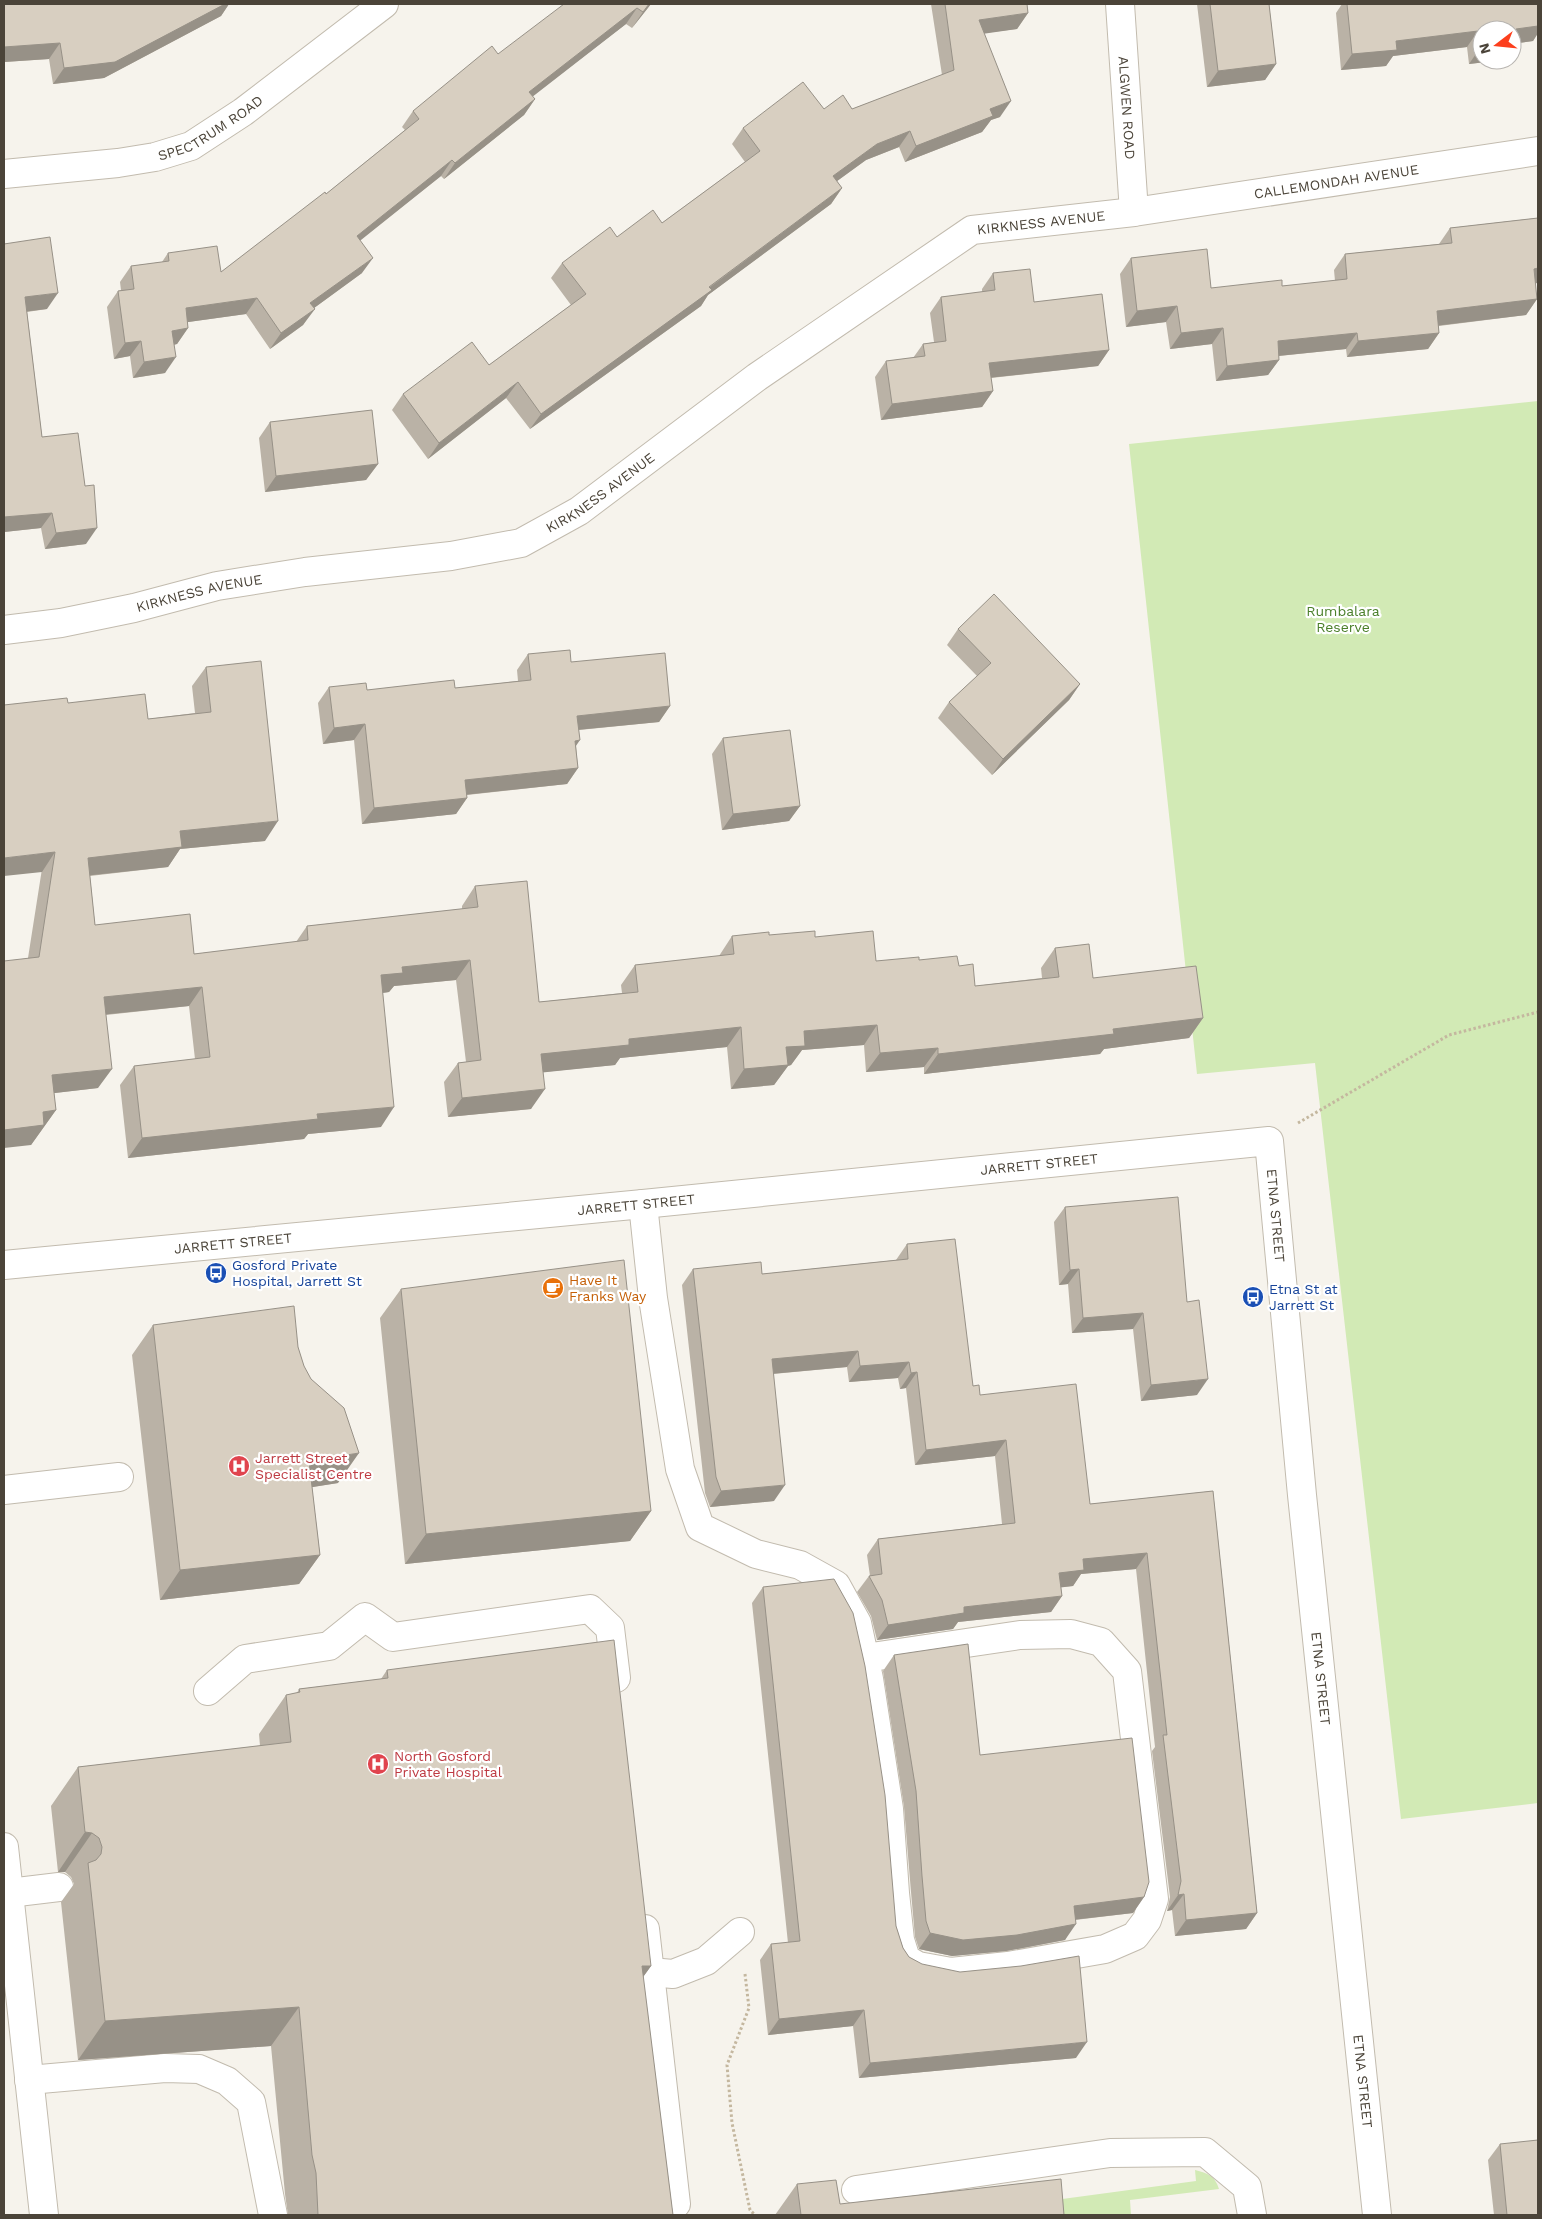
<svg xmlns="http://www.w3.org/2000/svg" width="1542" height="2219" font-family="'Work Sans',sans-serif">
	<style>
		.green { fill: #d2eab5 }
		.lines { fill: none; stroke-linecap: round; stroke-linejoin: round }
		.minor-casing { stroke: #c2bbae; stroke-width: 30 }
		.path { stroke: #c4b79f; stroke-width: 3; stroke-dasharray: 2.5 2.5; stroke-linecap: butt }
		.minor { stroke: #fff; stroke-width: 28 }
		.wall { fill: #bab2a6 }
		.shaded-wall { fill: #979187 }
		.building { fill: #d8cfc1; stroke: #979187 }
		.labels { text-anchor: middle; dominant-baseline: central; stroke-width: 4.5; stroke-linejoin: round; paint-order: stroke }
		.street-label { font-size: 14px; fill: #4b4439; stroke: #fff }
		.park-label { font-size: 14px; fill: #4a7f2a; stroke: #fff }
		.transit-label { font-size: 14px; fill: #164399; stroke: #fff; text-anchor: start }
		.food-label { font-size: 14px; fill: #c56008; stroke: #fff; text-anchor: start }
		.health-label { font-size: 14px; fill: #be3a42; stroke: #fff; text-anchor: start }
	</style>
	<rect width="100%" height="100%" fill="#f6f3ec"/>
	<path class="green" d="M1538 401V1803L1401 1819 1315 1063 1197 1074 1129 444Z
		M1195 2170C1208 2173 1215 2176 1219 2189L1130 2200 1131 2215H1042L1040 2202 1196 2181Z"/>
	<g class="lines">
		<g class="minor-casing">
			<g id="minor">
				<path id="s1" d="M1120 4 1134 212"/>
				<path id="s2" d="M4 174 118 163 155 157 191 146 243 112 384 4"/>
				<path id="s3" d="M4 630 61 623 134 608 217 586 305 572 451 556 521 543 579 511 757 377 972 230 1134 212 1538 151"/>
				<path d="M643 1204 653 1298 680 1469 700 1527 756 1554 800 1565 836 1585 857 1623 869 1679 889 1809 895 1893 900 1940 906 1959 918 1966 951 1972 1008 1966 1105 1949 1135 1936 1147 1920 1154 1899 1127 1671 1101 1642 1071 1634 1020 1635 865 1658"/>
				<path id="s4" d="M4 1265 643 1204 1269 1141 1302 1495 1377 2215"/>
				<path d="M4 1490 119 1477"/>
				<path d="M208 1691 245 1659 329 1646 365 1617 393 1637 590 1609 610 1628 616 1678"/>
				<path d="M4 1847 44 2215"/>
				<path d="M9 1893 59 1887"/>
				<path d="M645 1929 676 2204"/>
				<path d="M650 1972 673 1974 706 1961 740 1932"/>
				<path d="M29 2080 165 2068 199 2069 227 2081 251 2102 273 2215"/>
				<path d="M856 2190 1110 2153 1205 2152 1247 2187 1252 2215"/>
			</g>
		</g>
		<path class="path" d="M1298 1123 1449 1035 1538 1012
			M745 1974 749 2008 727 2065 732 2123 750 2210 755 2215"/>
		<use href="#minor" class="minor"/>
	</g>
	<path class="wall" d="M4 4H229L221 16 104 78 53 84 49 59 4 62Z
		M651 4 632 28 626 24 532 96 535 99 524 115 444 179 441 176 360 240 362 273 314 308 303 325 270 349 246 314 188 322V328L177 344 174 345 165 373 133 378 130 356 114 359 107 307 118 291 121 290 120 282 131 266 162 262 168 253 221 272 326 194 405 130 402 127 413 111 498 54Z
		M931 4H1027L1028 13 1017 29 984 33 1000 117 991 120 982 132 905 162 899 147 866 160 837 181 842 188 831 204 708 295 701 306 530 429 506 398 428 459 392 410 403 394 489 365 571 305 551 278 562 263 617 237 662 223 745 162 732 144 743 128 824 109H852L942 75Z
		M1197 4H1269L1276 64 1265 80 1207 87Z
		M1342 4H1538V33L1533 41 1518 43 1482 60H1503L1469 64 1467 47 1393 56 1386 66 1341 70 1336 13Z
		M1538 218V283H1535L1537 299 1526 315 1439 326V333L1428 349 1347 357 1346 349 1279 356V360L1268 375 1216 381 1212 344 1170 349 1166 322 1126 327 1120 274 1131 258 1211 288 1282 286 1335 281 1334 270 1345 254 1439 244 1450 228Z
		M4 244 47 309 27 312 42 437 86 544 45 549 41 528 4 532Z
		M993 273 1034 302 1109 350 1098 366 991 378 993 391 982 407 881 420 875 377 886 361 913 358 923 344 934 342 930 313 941 297 982 292V289Z
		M270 422 378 464 366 480 265 492 259 438Z
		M958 629 1080 684 1069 700 992 775 938 718 949 702 977 676 947 645Z
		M528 654 571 662 670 706 659 722 579 730 576 746 578 768 567 784 467 795V798L456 814 362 824 354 740 323 744 318 703 329 687 367 690 455 688 518 681 517 670Z
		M206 667 265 841 180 849 168 867 90 876 95 925 194 954 296 942 307 926 462 909V906L475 886 539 1002 622 993 621 985 635 965 719 956 732 936 769 935 815 937 876 961 919 960 959 966 975 986 1042 978 1041 968 1055 948 1093 978 1203 1018 1189 1038 1104 1049 1100 1054 924 1074V1067L866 1072 864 1045 802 1050 791 1065 788 1066 774 1085 731 1089 727 1047 620 1058 615 1065 543 1072 531 1109 448 1117 444 1082 458 1063 466 1062 456 980 394 986 389 992 383 993 381 1127 308 1134 304 1139 128 1158 120 1085 134 1066 195 1059 189 1006 106 1015 98 1088 54 1093 56 1110 31 1145 28 958 68 703 148 719 195 713 192 686Z
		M723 738 800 806 789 821 722 830 712 754Z
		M1065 1207 1187 1302 1197 1395 1141 1401 1133 1329 1072 1333 1068 1284 1059 1285 1054 1222Z
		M907 1244 973 1386 980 1395 1090 1504 1213 1491 1257 1913 1246 1929 1175 1936 1172 1910 1167 1911 1170 1897 1152 1751 1155 1747 1136 1569 1081 1574 1073 1586 1061 1587 1062 1596 1051 1612 958 1622 953 1629 877 1640 871 1616 857 1592 869 1576H870L867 1555 878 1539 1002 1524 995 1456 915 1465 906 1388 900 1389 898 1378 849 1382 847 1367 773 1374 774 1501 710 1507 705 1493 682 1285 693 1269 762 1274 896 1260Z
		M401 1289 651 1511 630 1541 405 1564 380 1318Z
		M153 1325 298 1347 338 1483 312 1487 320 1555 299 1584 160 1600 132 1355Z
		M763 1587 896 1926 903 1948 909 1957 1076 2058 859 2078 853 2026 768 2035 760 1960 771 1944 788 1943 752 1603Z
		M894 1655 980 1755 1144 1897 1133 1913 1075 1920 1065 1940 1006 1951 952 1956 919 1949 915 1937 911 1892 904 1807 883 1671Z
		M387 1670 651 1966 643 1977 673 2215H288L285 2194 271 2046 78 2060 61 1902 74 1884 71 1877 65 1872H58L51 1806 78 1767 260 1746 259 1734 286 1695 297 1693 299 1689 381 1679Z
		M1500 2144 1538 2215H1494L1488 2160Z
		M797 2184 840 2204 1064 2215H775Z"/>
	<path class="shaded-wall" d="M225 4H229L221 16 104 78 53 84 64 68Z
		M649 4H651L632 28 643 12Z
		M637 8 626 24 518 108 529 92Z
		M1028 13 1017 29 968 36 979 20Z
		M1538 19V33L1533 41 1512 44 1516 29Z
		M1478 31 1467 47 1393 56 1386 66 1341 70 1352 54 1396 41Z
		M60 43 49 59 4 62V47Z
		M1512 44H1519L1512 53Z
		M1480 48H1482V60H1503L1469 64Z
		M1276 64 1265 80 1207 87 1218 71Z
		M535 99 524 115 444 179 455 163Z
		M1011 101 1000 117 991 120 982 132 905 162 916 146 990 109Z
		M910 131 899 147 866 160 822 192 833 176 877 144Z
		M452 160 441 176 346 252 357 236Z
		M842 188 831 204 708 295 701 306 530 429 541 414Z
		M373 258 362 273 299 319 310 303Z
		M1538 268V283L1523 285 1534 269Z
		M58 293 47 309 14 313 25 297Z
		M257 298 246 314 174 324 186 308Z
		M1537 299 1526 315 1426 327 1437 311Z
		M1177 306 1166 322 1126 327 1137 311Z
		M315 309 303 325 270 349 281 333Z
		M188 328 177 344 160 347 172 331Z
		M1223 328 1212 344 1170 349 1181 333Z
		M1357 333 1346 349 1267 357 1278 341Z
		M1439 333 1428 349 1347 357 1358 341Z
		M141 341 130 356 114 359 125 343Z
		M1109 350 1098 366 978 379 989 363Z
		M176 357 165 373 133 378 144 362Z
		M1279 360 1268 375 1216 381 1227 366Z
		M518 382 506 398 428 459 439 443Z
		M993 391 982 407 881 420 892 404Z
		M378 464 366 480 265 492 276 476Z
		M52 513 41 528 4 532V517Z
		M97 528 86 544 45 549 56 533Z
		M1080 684 1069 700 992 775 1003 759Z
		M670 706 659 722 566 731 577 716Z
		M365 724 354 740 323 744 334 728Z
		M580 740 569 756 575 741Z
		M578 768 567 784 454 796 465 780Z
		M467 798 456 814 362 824 374 808Z
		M800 806 789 821 722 830 733 814Z
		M278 821 265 841 180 849 168 867 74 877 88 858 180 831Z
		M55 852 42 872 4 876V858Z
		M470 960 456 980 394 986 389 992 367 995 381 975 402 967Z
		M202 987 189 1006 90 1016 104 997Z
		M1203 1018 1189 1038 1104 1049 1100 1054 924 1074 938 1054 1113 1029Z
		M877 1025 864 1045 802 1050 791 1065 788 1066 774 1085 731 1089 744 1069 786 1047 804 1031Z
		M741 1027 727 1047 620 1058 615 1065 528 1074 541 1054 629 1039Z
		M938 1048 924 1067 866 1072 880 1053Z
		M112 1069 98 1088 38 1095 52 1075Z
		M545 1089 531 1109 448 1117 462 1098Z
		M394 1107 381 1127 308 1134 304 1139 128 1158 142 1138 317 1114Z
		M56 1110 31 1145 4 1148V1130L43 1112Z
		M1079 1269 1068 1284 1059 1285 1070 1270Z
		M1143 1313 1133 1329 1072 1333 1083 1318Z
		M858 1351 847 1367 760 1375 772 1359Z
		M909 1362 898 1378 849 1382 860 1366Z
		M917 1372 906 1388 900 1389 911 1373Z
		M1208 1379 1197 1395 1141 1401 1151 1385Z
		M1006 1440 995 1456 915 1465 926 1450Z
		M359 1453 338 1483 288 1491 309 1461Z
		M785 1485 774 1501 710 1507 721 1491Z
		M651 1511 630 1541 405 1564 426 1534Z
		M1147 1553 1136 1569 1081 1574 1073 1586 1048 1589 1059 1573 1083 1559Z
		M320 1555 299 1584 160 1600 180 1570Z
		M1062 1596 1051 1612 958 1622 953 1629 877 1640 888 1625 964 1607Z
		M85 1832 92 1833 65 1872H58Z
		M1184 1894 1172 1910 1167 1911 1178 1895Z
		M1144 1897 1133 1913 1063 1921 1074 1906Z
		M1257 1913 1246 1929 1175 1936 1186 1920Z
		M1076 1924 1065 1940 1006 1951 952 1956 919 1949 930 1933Z
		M642 1966H651L623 2005Z
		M299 2007 271 2046 78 2060 105 2021Z
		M864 2010 853 2026 768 2035 779 2019Z
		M1087 2042 1076 2058 859 2078 870 2063Z"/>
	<path class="building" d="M4 4H225L115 62 64 68 60 43 4 47Z
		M564 4H649L643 12 637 8 529 92 535 99 455 163 452 160 357 236 373 258 310 303 315 309 281 333 257 298 186 308 188 328 172 331 176 357 144 362 141 341 125 343 118 291 134 289 131 266 169 261 168 253 217 246 221 272 325 192 326 194 419 119 413 111 492 46 498 54Z
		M945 4H1027L1028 13 979 20 1011 101 990 109 993 116 916 146 910 131 877 144 833 176 842 188 709 287 712 290 541 414 518 382 439 443 403 394 472 342 489 365 586 294 562 263 610 227 617 237 653 210 662 223 760 151 743 128 803 82 824 109 843 95 852 109 954 70Z
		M1210 4H1269L1276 64 1218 71Z
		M1347 4H1538V26L1516 29 1519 44H1512V30H1482V48H1480L1478 31 1396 41 1397 50 1352 54Z
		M1538 218V268L1534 269 1537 299 1437 311 1439 333 1358 341 1357 333 1278 341 1279 360 1227 366 1223 328 1181 333 1177 306 1137 311 1131 258 1207 249 1211 288 1282 280V286L1347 279 1345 254 1452 243 1450 228Z
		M50 237 58 293 25 297 42 437 78 433 85 486 94 485 97 528 56 533 52 513 4 517V244Z
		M1030 269 1034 302 1102 294 1109 350 989 363 993 391 892 404 886 361 925 356 923 344 946 341 941 297 995 290 993 273Z
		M372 410 378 464 276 476 270 422Z
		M994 594 1080 684 1003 759 949 702 991 663 958 629Z
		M570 650 571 662 665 653 670 706 577 716 580 740 575 741 578 768 465 780 467 798 374 808 365 724 334 728 329 687 366 683 367 690 454 680 455 688 531 680 528 654Z
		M261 661 278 821 180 831 182 847 88 858 95 925 190 914 194 954 308 940 307 926 478 907 475 886 527 881 539 1002 638 992 635 965 734 954 732 936 769 932V935L815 931V937L873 931 876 961 919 957V960L957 956 959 966 973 964 975 986 1059 977 1055 948 1089 944 1093 978 1196 966 1203 1018 1113 1029 1114 1034 938 1054V1048L880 1053 877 1025 804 1031 805 1046 786 1047 788 1065 744 1069 741 1027 629 1039V1045L541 1054 545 1089 462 1098 458 1063 481 1060 470 960 402 967 403 973 381 975 394 1107 317 1114 318 1119 142 1138 134 1066 210 1057 202 987 104 997 112 1069 52 1075 56 1110 43 1112 44 1125 4 1130V961L39 957 55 852 4 858V705L67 698 68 703 145 694 148 719 211 712 206 667Z
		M790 730 800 806 733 814 723 738Z
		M1178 1197 1187 1302 1199 1300 1208 1379 1151 1385 1143 1313 1083 1318 1079 1269 1070 1270 1065 1207Z
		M955 1239 973 1386 979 1385 980 1395 1076 1384 1090 1504 1213 1491 1257 1913 1186 1920 1184 1894 1178 1895 1181 1881 1163 1735H1167L1147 1553 1083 1559 1084 1570 1059 1573 1062 1596 964 1607V1613L888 1625 882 1600 869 1576 882 1574 878 1539 1015 1523 1006 1440 926 1450 917 1372 911 1373 909 1362 860 1366 858 1351 772 1359 785 1485 721 1491 716 1477 693 1269 761 1262 762 1274 908 1259 907 1244Z
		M624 1260 651 1511 426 1534 401 1289Z
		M294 1306 298 1347 304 1366 311 1379 344 1408 359 1453 309 1461 320 1555 180 1570 153 1325Z
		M834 1579 853 1613 865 1666 885 1795 896 1926 903 1948 909 1957 922 1964 960 1972 1021 1966 1079 1956 1087 2042 870 2063 864 2010 779 2019 771 1944 800 1941 763 1587Z
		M614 1640 651 1966H642L673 2215H318L316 2173 312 2155 299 2007 105 2021 88 1863 96 1860 101 1854 102 1847 99 1838 92 1833 85 1832 78 1767 291 1742 286 1695 300 1692 299 1689 388 1678 387 1670Z
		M968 1644 980 1755 1132 1738 1149 1882 1144 1897 1074 1906 1076 1924 1017 1935 963 1940 930 1933 926 1921 922 1876 916 1791 894 1655Z
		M1538 2140V2215H1507L1500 2144Z
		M1061 2179 1064 2215H801L797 2184 836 2180 840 2204Z"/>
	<defs>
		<g id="bus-disc" transform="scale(1.125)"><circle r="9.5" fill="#1a4fb4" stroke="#fff"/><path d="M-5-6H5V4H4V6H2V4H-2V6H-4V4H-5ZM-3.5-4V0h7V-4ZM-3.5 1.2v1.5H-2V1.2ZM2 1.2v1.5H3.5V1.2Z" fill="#fff"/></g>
		<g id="cafe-disc" transform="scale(1.125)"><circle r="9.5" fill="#e8710a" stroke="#fff"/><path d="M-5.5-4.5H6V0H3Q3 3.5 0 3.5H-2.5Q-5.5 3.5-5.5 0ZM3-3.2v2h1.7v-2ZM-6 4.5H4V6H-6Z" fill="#fff"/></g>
		<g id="hospital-disc" transform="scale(1.125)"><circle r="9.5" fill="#e0444e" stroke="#fff"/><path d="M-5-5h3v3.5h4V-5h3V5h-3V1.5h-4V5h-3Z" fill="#fff"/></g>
	</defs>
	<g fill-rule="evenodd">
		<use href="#bus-disc" x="216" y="1273"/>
		<use href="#cafe-disc" x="553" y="1288"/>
		<use href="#bus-disc" x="1253" y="1297"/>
		<use href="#hospital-disc" x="239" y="1466"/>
		<use href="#hospital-disc" x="378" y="1764"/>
	</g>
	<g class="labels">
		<g class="street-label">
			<text stroke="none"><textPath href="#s1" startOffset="104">ALGWEN ROAD</textPath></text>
			<text stroke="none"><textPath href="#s2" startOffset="215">SPECTRUM ROAD</textPath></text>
			<text stroke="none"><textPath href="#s3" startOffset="1442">CALLEMONDAH AVENUE</textPath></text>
			<text stroke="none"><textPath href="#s3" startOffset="1144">KIRKNESS AVENUE</textPath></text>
			<text stroke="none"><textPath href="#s3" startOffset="619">KIRKNESS AVENUE</textPath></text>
			<text stroke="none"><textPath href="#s3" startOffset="199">KIRKNESS AVENUE</textPath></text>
			<text stroke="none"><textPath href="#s4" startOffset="1040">JARRETT STREET</textPath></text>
			<text stroke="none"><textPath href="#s4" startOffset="635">JARRETT STREET</textPath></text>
			<text stroke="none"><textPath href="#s4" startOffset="1346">ETNA STREET</textPath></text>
			<text stroke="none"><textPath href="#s4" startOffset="230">JARRETT STREET</textPath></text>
			<text stroke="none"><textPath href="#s4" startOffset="1811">ETNA STREET</textPath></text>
			<text stroke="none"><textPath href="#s4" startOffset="2216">ETNA STREET</textPath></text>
		</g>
		<g class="park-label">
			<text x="1343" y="611">Rumbalara<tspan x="1343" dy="16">Reserve</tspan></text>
		</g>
		<g class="transit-label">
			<text x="232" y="1265">Gosford Private<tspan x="232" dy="16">Hospital, Jarrett St</tspan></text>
			<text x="1269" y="1289">Etna St at<tspan x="1269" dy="16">Jarrett St</tspan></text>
		</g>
		<g class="food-label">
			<text x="569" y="1280">Have It<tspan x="569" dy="16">Franks Way</tspan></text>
		</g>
		<g class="health-label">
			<text x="255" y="1458">Jarrett Street<tspan x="255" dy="16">Specialist Centre</tspan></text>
			<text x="394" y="1756">North Gosford<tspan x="394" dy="16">Private Hospital</tspan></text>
		</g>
	</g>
	<rect width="1542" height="2219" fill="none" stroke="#4b4439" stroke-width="10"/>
	<g transform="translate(1497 45) rotate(254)"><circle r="24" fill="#ffffff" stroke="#b7b4b0"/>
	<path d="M0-4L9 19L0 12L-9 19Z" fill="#fc3f1d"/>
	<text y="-8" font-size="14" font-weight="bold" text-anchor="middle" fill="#4b4439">N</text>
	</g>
</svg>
